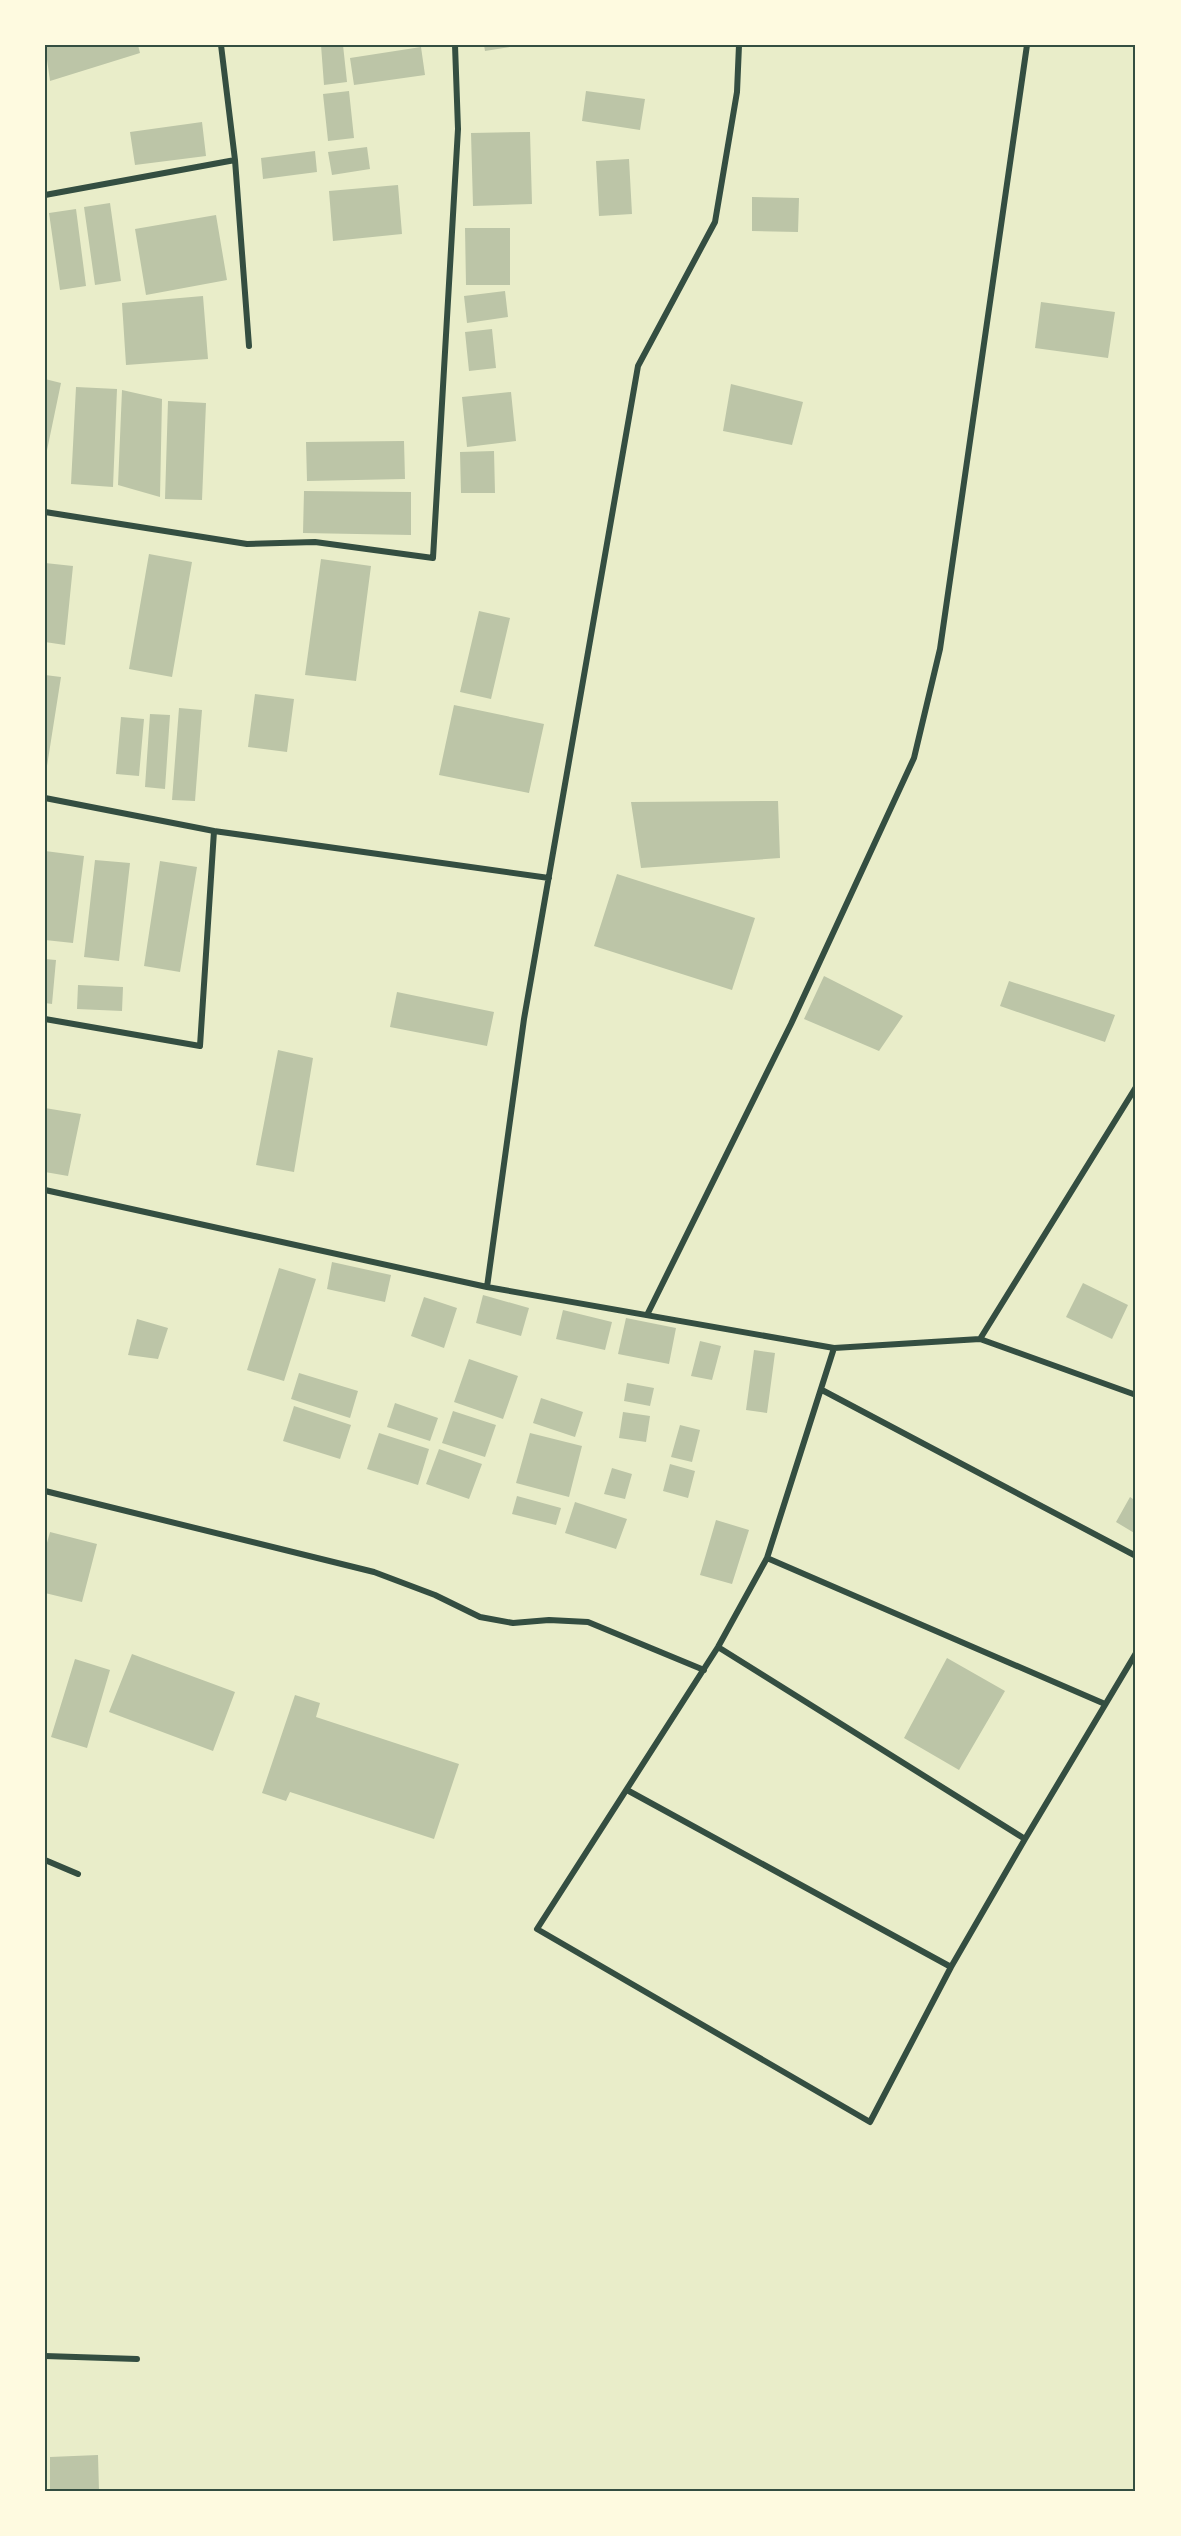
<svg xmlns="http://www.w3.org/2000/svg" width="1181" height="2536" font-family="'Golos Text',sans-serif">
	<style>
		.building { fill: #bcc5a7 }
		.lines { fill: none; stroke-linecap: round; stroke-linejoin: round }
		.minor { stroke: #344e41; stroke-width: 6 }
		.neatline { fill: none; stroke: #344e41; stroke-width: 2 }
	</style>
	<rect width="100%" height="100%" fill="#e9edc9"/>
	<path class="building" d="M45 45H138L140 53 50 81Z
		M321 45H343L347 82 324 85Z
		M484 45H516V46L485 51Z
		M421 47 425 75 354 85 350 58Z
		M349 91 354 138 328 141 323 94Z
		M586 91 645 99 640 130 582 121Z
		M202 122 206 156 135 165 130 132Z
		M530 132 532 204 473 206 471 133Z
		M367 147 370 169 332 175 328 152Z
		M315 151 317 172 263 179 261 158Z
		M629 159 632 214 599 216 596 161Z
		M398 185 402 234 333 241 329 191Z
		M752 197 799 198 798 232 752 231Z
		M110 203 121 281 95 285 84 207Z
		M76 209 86 286 60 290 49 213Z
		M216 215 227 280 146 295 135 229Z
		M465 228H510V285H466Z
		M505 291 508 317 467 323 464 296Z
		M203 296 208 359 126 365 122 303Z
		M1041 302 1115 312 1108 358 1035 348Z
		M492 329 496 368 469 371 465 332Z
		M45 379 61 383 46 455H45Z
		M731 384 803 402 792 445 723 431Z
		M76 387 117 389 113 487 71 484Z
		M122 390 162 399 160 497 118 485Z
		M511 392 516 441 467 447 462 397Z
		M168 401 206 403 202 500 165 499Z
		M404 441 405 479 307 481 306 442Z
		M494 451 495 493H461L460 452Z
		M304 491 411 492V535L303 533Z
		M149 554 192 562 172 677 129 669Z
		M321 559 371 566 356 681 305 675Z
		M45 563 73 566 65 645 45 642Z
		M479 611 510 618 491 699 460 692Z
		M45 675 61 677 47 766H45Z
		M255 694 294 699 287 752 248 747Z
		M454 705 544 724 529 793 439 775Z
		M179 708 202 710 195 801 172 800Z
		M150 714 170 715 165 789 145 787Z
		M121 717 144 719 139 776 116 774Z
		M778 801 780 858 641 868 631 802Z
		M45 851 84 856 73 943 45 940Z
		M95 860 130 863 119 961 84 957Z
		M160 861 197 867 180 972 144 966Z
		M617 874 755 918 732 990 594 946Z
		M45 959 56 960 52 1004 45 1003Z
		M824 976 903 1016 879 1051 804 1019Z
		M1009 981 1115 1015 1105 1042 1000 1006Z
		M78 985 123 987 122 1011 77 1009Z
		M397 992 494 1012 487 1046 390 1027Z
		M278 1050 313 1058 294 1172 256 1165Z
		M45 1108 81 1114 68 1176 45 1172Z
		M332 1262 391 1275 385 1302 327 1289Z
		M279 1268 316 1279 284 1381 247 1370Z
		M1083 1283 1128 1305 1112 1339 1066 1317Z
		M483 1295 529 1308 521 1336 476 1323Z
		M424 1297 457 1308 444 1348 411 1336Z
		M563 1310 612 1322 605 1350 556 1339Z
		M626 1318 676 1328 669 1364 618 1354Z
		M137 1319 168 1328 158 1359 128 1355Z
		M700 1341 721 1346 712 1380 691 1376Z
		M754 1350 775 1353 767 1413 746 1410Z
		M469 1359 518 1376 503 1419 454 1402Z
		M299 1373 358 1391 350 1418 291 1399Z
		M627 1383 654 1388 650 1406 624 1401Z
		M541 1398 583 1412 575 1437 533 1423Z
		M395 1403 438 1418 430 1441 387 1427Z
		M294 1406 351 1425 340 1459 283 1441Z
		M453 1411 496 1425 485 1457 442 1443Z
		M623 1412 650 1416 646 1442 619 1438Z
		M680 1425 700 1430 692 1462 671 1457Z
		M379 1433 429 1449 418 1485 367 1469Z
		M530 1433 582 1446 569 1497 516 1483Z
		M439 1449 482 1464 469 1499 426 1484Z
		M670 1464 695 1471 688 1498 663 1491Z
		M612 1468 632 1474 625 1499 604 1494Z
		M517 1496 561 1508 556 1525 512 1514Z
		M1130 1497 1136 1501V1534L1116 1522Z
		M575 1502 627 1519 616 1549 565 1533Z
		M716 1520 749 1530 732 1584 700 1575Z
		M50 1532 97 1544 82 1602 45 1593V1550Z
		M132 1654 235 1692 213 1751 109 1712Z
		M947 1658 1005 1691 959 1770 904 1738Z
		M75 1659 110 1670 87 1748 51 1737Z
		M295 1695 320 1703 316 1717 459 1764 434 1839 290 1792 286 1801 262 1793Z
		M98 2455 99 2491H50V2457Z"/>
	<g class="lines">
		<path class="minor" d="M235 160 249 346
			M45 195 235 160 221 45
			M45 512 247 544 315 542 433 558 458 129 455 45
			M45 798 214 831 200 1046 45 1019
			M214 831 549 878
			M45 1190 487 1287 834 1348 980 1339 1136 1395
			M487 1287 524 1019 638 366 715 222 737 92 739 45
			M647 1315 791 1024 914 758 940 649 1027 45
			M980 1339 1136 1087
			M834 1348 767 1558 1105 1704
			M822 1390 1136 1556
			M45 1491 374 1572 435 1595 480 1617 513 1623 549 1620 588 1622 704 1670
			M767 1558 718 1647 537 1929 870 2122 951 1967 1025 1839 1136 1653
			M718 1647 1025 1839
			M627 1790 951 1967
			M45 1860 78 1874
			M45 2356 137 2359"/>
	</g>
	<rect width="1181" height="2536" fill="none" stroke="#fefae0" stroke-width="93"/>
	<rect x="46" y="46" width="1088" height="2444" class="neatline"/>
</svg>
